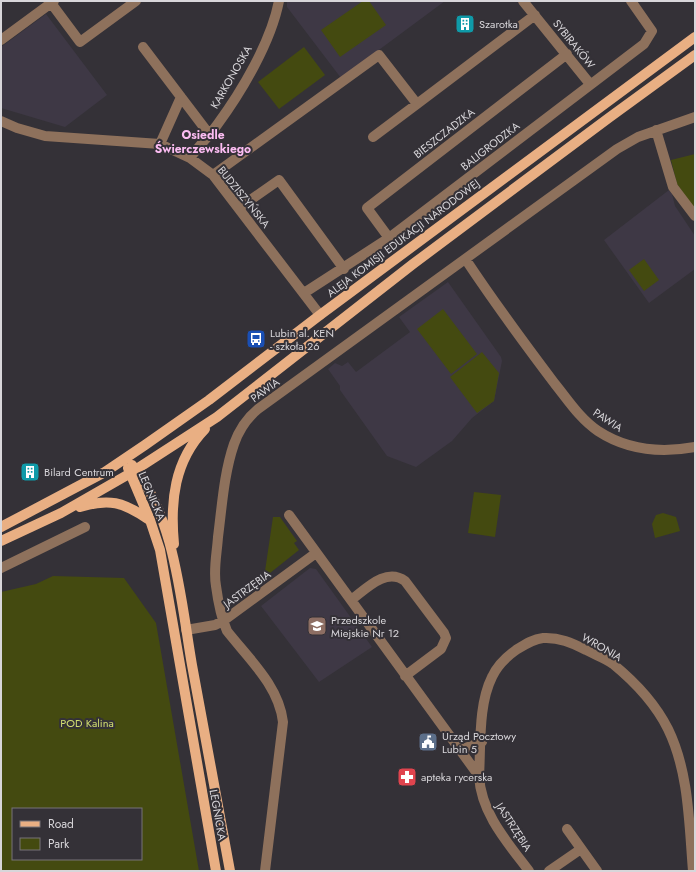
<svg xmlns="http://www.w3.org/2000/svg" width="696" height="872" font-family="Jost,sans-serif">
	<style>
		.built { fill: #3e3845 }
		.green { fill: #444a10; fill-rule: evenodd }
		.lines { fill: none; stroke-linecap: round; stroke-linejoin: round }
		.minor { stroke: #8e715c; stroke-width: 10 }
		.major { stroke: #e9af83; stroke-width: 10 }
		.labels { text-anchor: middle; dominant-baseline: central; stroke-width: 4; stroke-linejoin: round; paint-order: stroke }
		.poi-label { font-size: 11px; fill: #d8d6da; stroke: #343137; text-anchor: start }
		.street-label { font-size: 11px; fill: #d8d6da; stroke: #343137 }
		.park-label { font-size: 11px; fill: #d2de70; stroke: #343137 }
		.neighbourhood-label { font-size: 12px; font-weight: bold; fill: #fbbcf2; stroke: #343137 }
	</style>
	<rect width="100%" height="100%" fill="#343137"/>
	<path class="built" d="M287 1H445L341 78 287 7Z
		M46 14 107 95 65 127 1 108V47Z
		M669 190 672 194 675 206 695 236V269L649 303 604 240Z
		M448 282 501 357 502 361 494 401 472 418 452 441 416 467 387 456 340 390V386L328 369 335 363 342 366 348 362 356 372 410 332 399 317Z
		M310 568 316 569 372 647 319 682 261 606Z"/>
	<path class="green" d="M363 1H369L386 25 340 57 321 30Z
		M304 47 325 75 279 109 258 82Z
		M695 154V210L677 184 671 160Z
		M644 259 659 280 644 291 629 270Z
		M443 309 477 354 451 374 417 329Z
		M482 352 499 373 494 401 477 413 450 377Z
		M474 492 501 495 495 537 468 533Z
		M663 513 676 517 680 531 655 538 652 524 656 515Z
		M273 517H280L297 541 294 543 299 550 270 573 265 571Z
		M53 576 124 578 156 623 199 871H1V592L36 584ZM13 809H141V859H13Z"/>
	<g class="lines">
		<path class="minor" d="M523 1 590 84
			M51 3 80 42 136 1
			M1 40 54 1
			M143 47 209 134
			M1 121 17 128 45 136 160 144 190 158 213 175 320 315
			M656 130 673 187 695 216
			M373 137 417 104
			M160 144 181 97
			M190 158C199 146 209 136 217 125 242 91 271 42 279 1
			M213 175 379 55 417 104 535 15
			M239 208 279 180 344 269
			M389 238 367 208 567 54
			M466 260C494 302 524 343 555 384 568 400 580 419 598 431 627 450 662 453 695 447
			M304 293 389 238 644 44 652 31 631 1
			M289 515 479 776C481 813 507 842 529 871
			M1 568 85 527
			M351 600C366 589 386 567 405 581L444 633 446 638 441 649 405 676
			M186 630 215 625 223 621 316 553
			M460 750 482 742
			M479 776C481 745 478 705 492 677 497 666 506 657 516 650 524 645 533 639 543 638 559 637 572 643 586 650 595 655 605 658 613 664 635 682 655 703 668 729 689 772 689 823 693 871
			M567 829 597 871
			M265 871 283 722C279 686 249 659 227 631 221 617 218 601 216 586 213 570 217 553 218 537 222 506 224 473 234 444 239 430 247 418 258 409L617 149 638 137 695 117
			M549 871 581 849"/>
		<path class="major" d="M132 465C175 516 181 602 192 665 205 734 217 802 230 871
			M128 468 150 520 160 550 216 871
			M80 507C109 498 123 502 148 519
			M1 527 105 472 145 445 209 400 320 315 695 37
			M1 541 61 513 129 474 217 417 413 264 610 117 695 55
			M174 544C170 502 174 461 205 429"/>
	</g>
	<defs>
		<g id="building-square" transform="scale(1)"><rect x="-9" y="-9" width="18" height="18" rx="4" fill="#0f9aa8" stroke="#343137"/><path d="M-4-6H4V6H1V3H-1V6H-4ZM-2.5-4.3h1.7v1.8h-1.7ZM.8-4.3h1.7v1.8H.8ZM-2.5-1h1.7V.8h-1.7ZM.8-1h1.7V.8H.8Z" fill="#fff"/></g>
		<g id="bus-square" transform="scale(1)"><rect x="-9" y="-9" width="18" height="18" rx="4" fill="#1a4fb4" stroke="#343137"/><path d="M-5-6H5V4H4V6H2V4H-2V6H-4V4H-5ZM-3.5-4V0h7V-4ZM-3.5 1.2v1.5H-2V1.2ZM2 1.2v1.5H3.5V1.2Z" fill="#fff"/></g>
		<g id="school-square" transform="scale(1)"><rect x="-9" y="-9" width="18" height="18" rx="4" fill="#8d6e63" stroke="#343137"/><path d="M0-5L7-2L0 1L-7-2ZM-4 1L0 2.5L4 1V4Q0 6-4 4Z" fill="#fff"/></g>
		<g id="civic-square" transform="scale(1)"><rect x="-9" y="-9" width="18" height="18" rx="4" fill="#5c6f8a" stroke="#343137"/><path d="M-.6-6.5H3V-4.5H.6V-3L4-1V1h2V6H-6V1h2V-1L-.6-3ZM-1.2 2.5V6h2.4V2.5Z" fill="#fff"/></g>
		<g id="pharmacy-square" transform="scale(1)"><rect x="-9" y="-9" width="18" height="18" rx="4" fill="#e0444e" stroke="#343137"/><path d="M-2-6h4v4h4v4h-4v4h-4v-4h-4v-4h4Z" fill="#fff"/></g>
	</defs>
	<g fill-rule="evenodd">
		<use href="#building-square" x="465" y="24"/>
		<use href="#bus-square" x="256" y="339"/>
		<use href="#building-square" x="30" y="472"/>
		<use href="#school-square" x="317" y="626"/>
		<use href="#civic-square" x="428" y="742"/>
		<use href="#pharmacy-square" x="407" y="777"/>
	</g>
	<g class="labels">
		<g class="poi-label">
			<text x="479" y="24">Szarotka</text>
			<text x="270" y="333">Lubin al. KEN<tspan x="270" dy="13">- szkoła 26</tspan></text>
			<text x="44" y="472">Bilard Centrum</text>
			<text x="331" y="620">Przedszkole<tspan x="331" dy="13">Miejskie Nr 12</tspan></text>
			<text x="442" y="736">Urząd Pocztowy<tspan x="442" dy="13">Lubin 5</tspan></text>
			<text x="421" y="777">apteka rycerska</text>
		</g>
		<g class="street-label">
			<text transform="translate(574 44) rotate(51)">SYBIRAKÓW</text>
			<text transform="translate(231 77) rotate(-60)">KARKONOSKA</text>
			<text transform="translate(444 133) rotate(-38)">BIESZCZADZKA</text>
			<text transform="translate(490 146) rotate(-38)">BALIGRODZKA</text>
			<text transform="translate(244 197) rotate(51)">BUDZISZYŃSKA</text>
			<text transform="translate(403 238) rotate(-37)">ALEJA KOMISJI EDUKACJI NARODOWEJ</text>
			<text transform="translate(265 390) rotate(-36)">PAWIA</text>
			<text transform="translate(608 420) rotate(33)">PAWIA</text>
			<text transform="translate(152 496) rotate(67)">LEGNICKA</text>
			<text transform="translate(247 589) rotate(-36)">JASTRZĘBIA</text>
			<text transform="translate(602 647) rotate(30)">WRONIA</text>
			<text transform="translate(218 815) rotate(80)">LEGNICKA</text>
			<text transform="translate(514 827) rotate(57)">JASTRZĘBIA</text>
		</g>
		<g class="park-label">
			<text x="87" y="723">POD Kalina</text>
		</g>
		<g class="neighbourhood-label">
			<text x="203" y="135">Osiedle<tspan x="203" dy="14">Świerczewskiego</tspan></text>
		</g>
	</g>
	<rect width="696" height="872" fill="none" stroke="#d8d6da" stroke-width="4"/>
	<rect x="12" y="808" width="130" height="52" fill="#343137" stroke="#767378"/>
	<rect x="20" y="821" width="20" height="6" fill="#e9af83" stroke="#767378"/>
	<text x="48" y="828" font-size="12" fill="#d8d6da">Road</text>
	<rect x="20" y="838" width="20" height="12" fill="#444a10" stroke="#767378"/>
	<text x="48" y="848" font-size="12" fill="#d8d6da">Park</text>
</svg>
